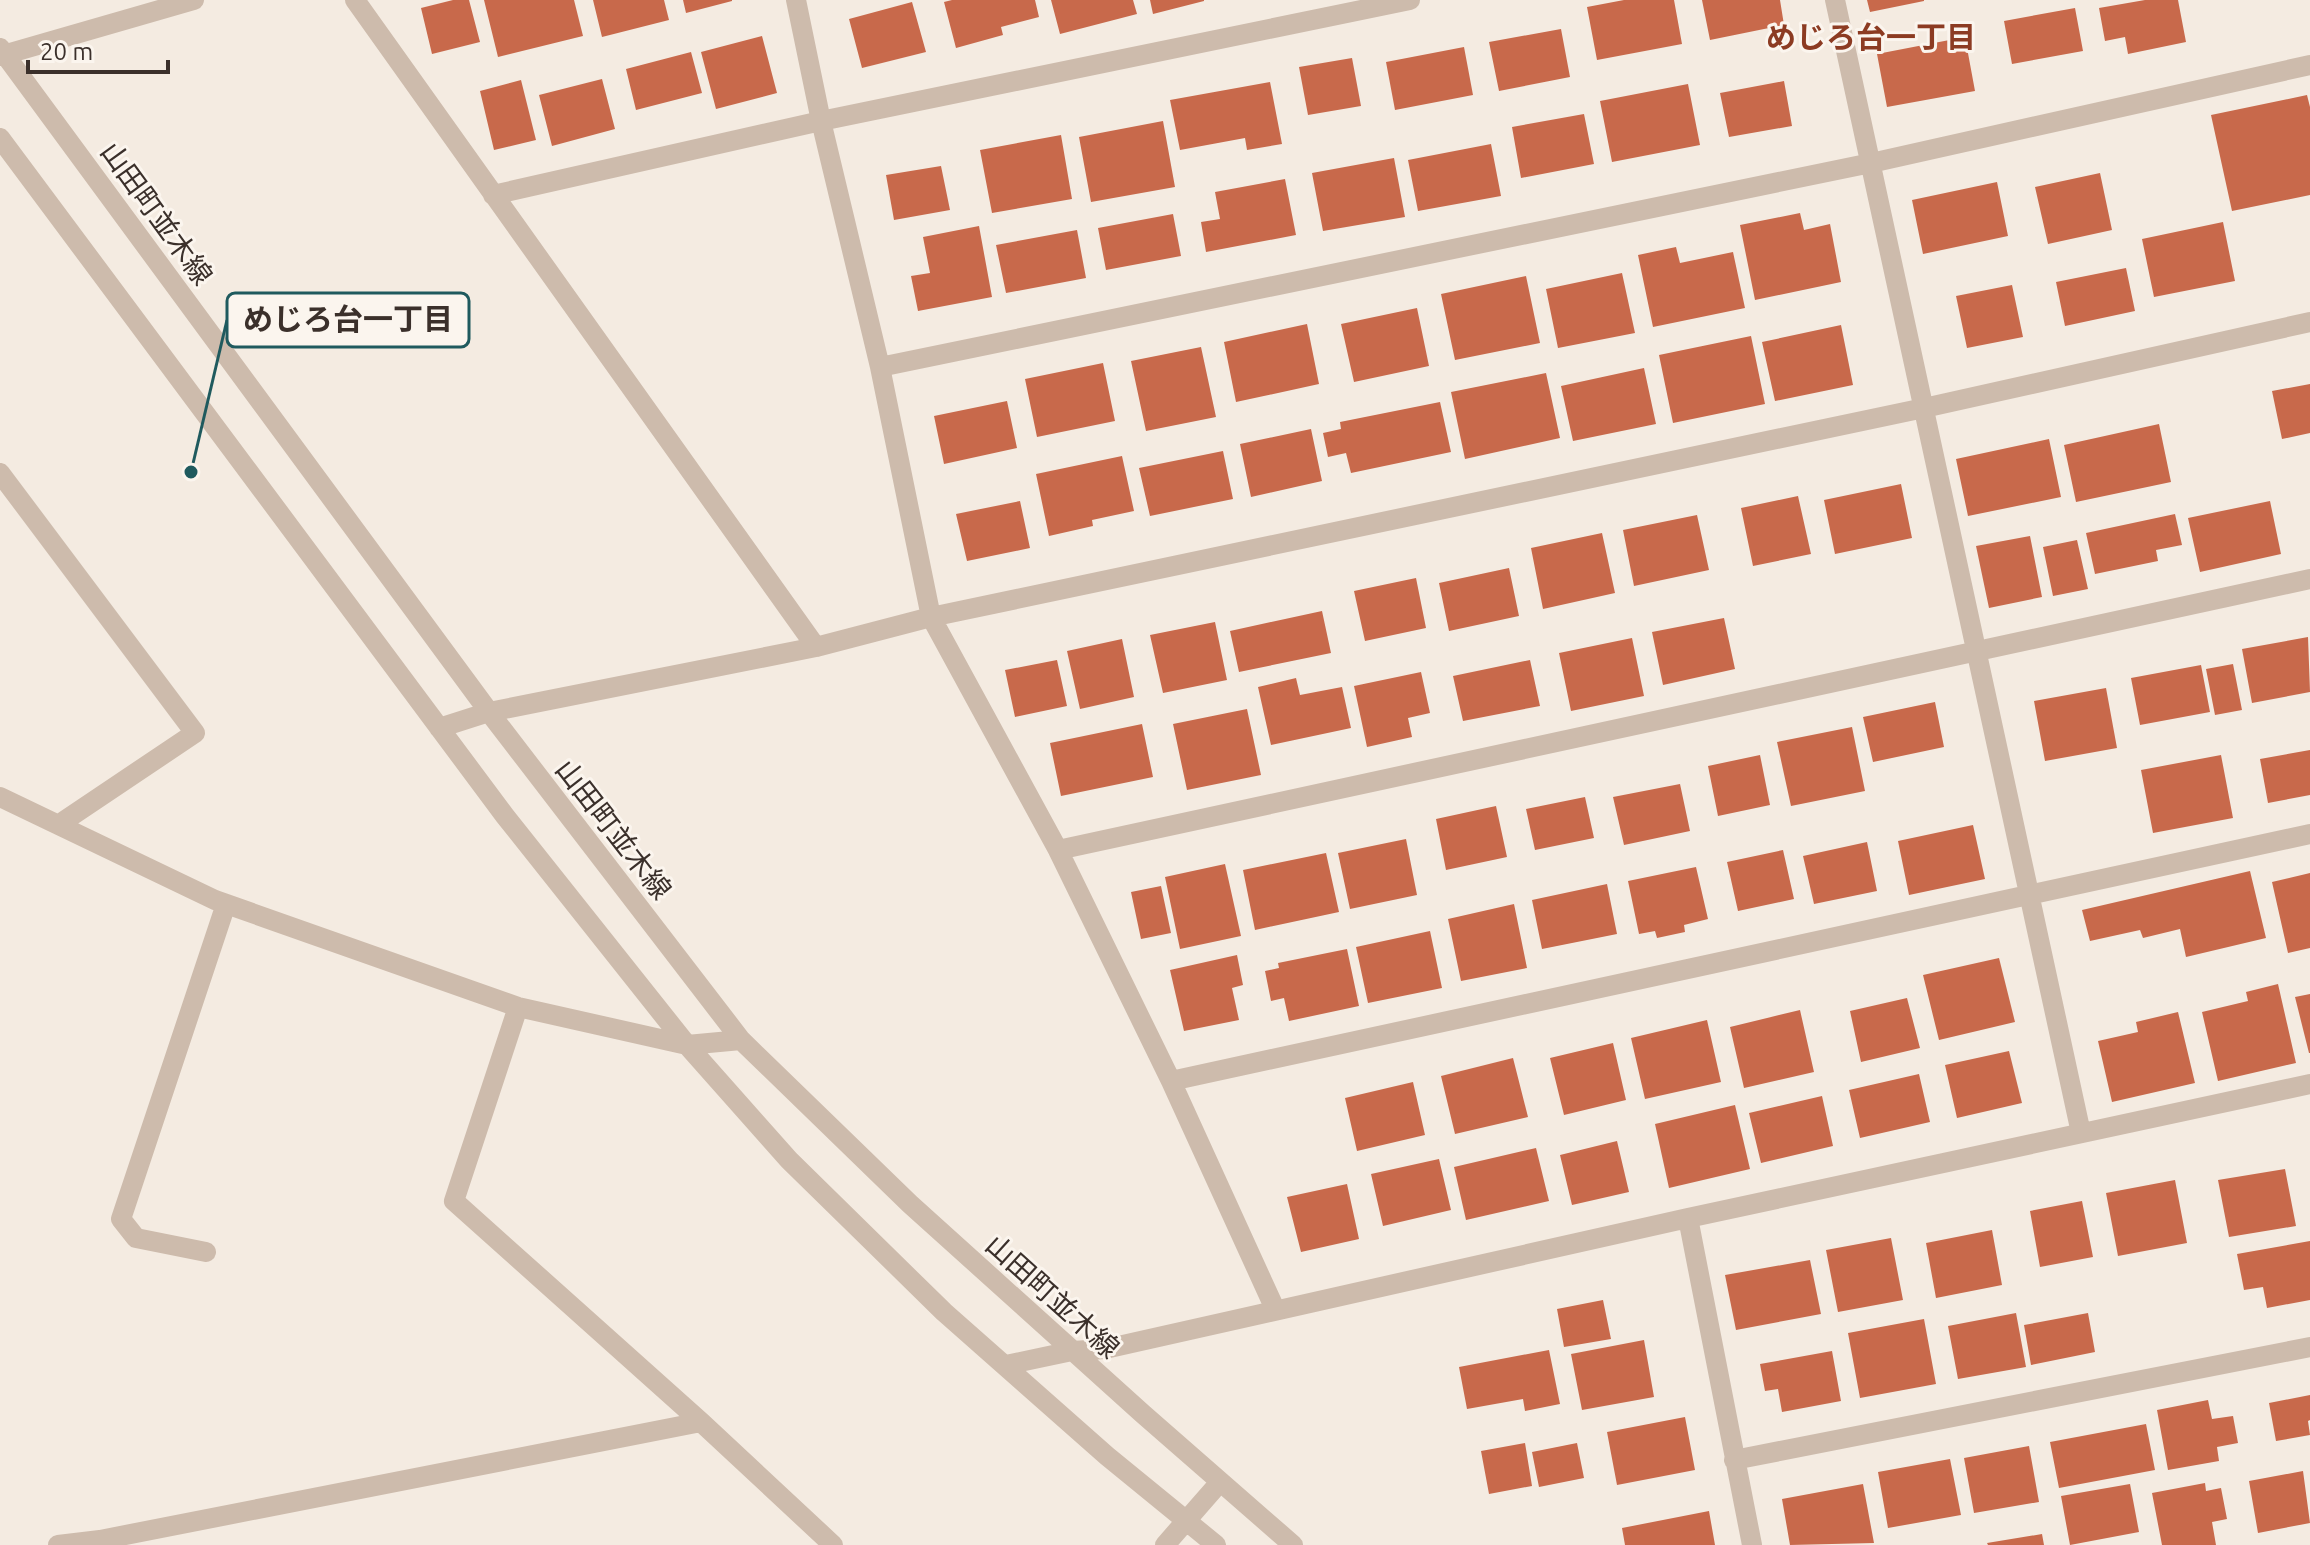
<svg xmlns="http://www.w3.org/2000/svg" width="2310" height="1545" font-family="Ubuntu,'Noto Sans JP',sans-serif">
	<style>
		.building { fill: #c8694b }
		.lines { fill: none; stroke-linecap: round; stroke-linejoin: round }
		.minor { stroke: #cdbbac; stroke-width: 20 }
		.labels { text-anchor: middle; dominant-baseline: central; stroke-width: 6; stroke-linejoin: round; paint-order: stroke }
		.street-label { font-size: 28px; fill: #3b302b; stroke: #fbf5ee }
		.neighbourhood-label { font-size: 30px; font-weight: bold; fill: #8c3b22; stroke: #fbf5ee }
		.leader { fill: none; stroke: #1f5a5e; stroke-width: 3 }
		.callout-dot { fill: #1f5a5e; stroke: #fbf5ee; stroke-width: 3 }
		.callout { fill: #fbf5ee; stroke: #1f5a5e; stroke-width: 3 }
		.callout-label { font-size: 30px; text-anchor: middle; font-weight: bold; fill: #3b302b }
	</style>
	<rect width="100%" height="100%" fill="#f4ebe1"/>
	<path class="building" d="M453 0H469L480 42 432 54 421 8Z
		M484 0H574L583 36 498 57Z
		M593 0H664L669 20 602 37Z
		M683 0H732V1L686 13Z
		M952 0H1035L1039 17 1001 27 1003 35 956 48 944 2Z
		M1051 0H1133L1137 14 1060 34Z
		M1150 0H1204V1L1153 14Z
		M1624 0H1674L1682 44 1597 60 1587 7Z
		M1702 0H1780L1784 25 1710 40Z
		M1867 0H1924V1L1870 12Z
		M2145 0H2178L2186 42 2128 54 2125 37 2105 41 2099 8Z
		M912 2 926 52 862 68 849 19Z
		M2075 8 2083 51 2012 64 2004 21Z
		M1561 29 1570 77 1499 91 1489 42Z
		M762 36 777 93 716 109 701 52Z
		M1965 37 1975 91 1887 107 1877 54Z
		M1464 47 1473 95 1395 110 1386 62Z
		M691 52 702 93 636 110 626 69Z
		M1352 58 1361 106 1308 115 1299 67Z
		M602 79 615 129 552 146 539 95Z
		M521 80 536 140 494 150 480 91Z
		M1784 81 1792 126 1729 137 1720 93Z
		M1270 82 1282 144 1247 150 1245 138 1180 150 1170 100Z
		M1688 84 1700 145 1612 162 1600 101Z
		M2307 95 2310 107V195L2232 211 2211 115Z
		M1584 114 1594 164 1521 178 1512 127Z
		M1163 121 1175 187 1091 202 1079 137Z
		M1061 135 1072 199 992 213 980 150Z
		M1491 144 1501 196 1418 211 1408 160Z
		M1394 158 1405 217 1323 231 1312 173Z
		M941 166 950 210 894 220 886 175Z
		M2100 173 2112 230 2048 244 2035 187Z
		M1285 179 1296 235 1206 252 1201 222 1220 219 1215 192Z
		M1997 182 2008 236 1923 254 1912 200Z
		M1800 213 1804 230 1830 224 1841 282 1755 300 1740 225Z
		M1173 214 1181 256 1106 270 1098 228Z
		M2223 222 2235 281 2154 297 2142 239Z
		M979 226 992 297 918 311 911 276 930 273 923 237Z
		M1077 230 1086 278 1006 293 996 245Z
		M1676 247 1680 263 1733 252 1745 308 1653 327 1638 255Z
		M2126 268 2135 311 2065 326 2056 282Z
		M1622 273 1635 333 1558 348 1546 289Z
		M1526 276 1540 343 1455 360 1441 294Z
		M2012 285 2023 337 1967 348 1956 296Z
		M1417 308 1429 366 1354 382 1341 324Z
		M1307 324 1319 384 1236 402 1224 342Z
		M1841 325 1853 385 1775 401 1762 342Z
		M1751 336 1765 404 1673 423 1659 355Z
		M1201 347 1216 417 1146 431 1131 361Z
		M1103 363 1115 421 1037 437 1025 379Z
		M1644 368 1656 424 1573 441 1561 386Z
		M1546 373 1560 438 1465 459 1451 392Z
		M2310 384V433L2282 439 2272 391Z
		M1007 401 1017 448 944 464 934 416Z
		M1440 402 1451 452 1351 473 1346 453 1328 457 1323 433 1341 429 1340 422Z
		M2159 424 2171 482 2076 502 2064 445Z
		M1311 429 1322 481 1251 497 1240 444Z
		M2049 439 2061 497 1968 516 1956 459Z
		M1223 451 1233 499 1150 516 1139 468Z
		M1122 456 1134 511 1092 520 1093 526 1049 536 1036 474Z
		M1901 484 1912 538 1835 554 1824 500Z
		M1798 496 1811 554 1753 566 1741 508Z
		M1020 501 1030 548 967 561 956 514Z
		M2270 501 2281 554 2200 572 2188 518Z
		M2175 514 2182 545 2156 550 2158 561 2095 574 2086 533Z
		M1697 515 1709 570 1634 586 1623 530Z
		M1602 533 1615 593 1543 609 1531 548Z
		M2030 536 2042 597 1989 608 1976 546Z
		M2077 540 2088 589 2053 596 2043 547Z
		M1509 568 1519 616 1449 631 1439 583Z
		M1416 578 1426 628 1365 641 1354 591Z
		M1322 611 1331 653 1239 672 1230 631Z
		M1724 618 1735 669 1663 685 1652 632Z
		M1215 622 1227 680 1163 693 1150 635Z
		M2308 637 2310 692 2252 703 2242 649Z
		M1632 638 1644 696 1571 711 1559 653Z
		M1122 639 1134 697 1080 709 1067 651Z
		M1057 660 1067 706 1015 717 1005 670Z
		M1530 660 1540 706 1463 721 1453 676Z
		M2233 664 2242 710 2215 715 2206 669Z
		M2201 665 2210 712 2140 725 2131 678Z
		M1421 672 1430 713 1408 718 1412 737 1367 747 1354 686Z
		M1296 678 1300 695 1342 687 1351 728 1271 745 1258 687Z
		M2106 688 2117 748 2045 761 2034 701Z
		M1935 702 1944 747 1873 762 1863 717Z
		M1247 709 1261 775 1187 790 1173 724Z
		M1142 724 1153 777 1061 796 1050 743Z
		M1852 727 1865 791 1791 806 1777 742Z
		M2310 750V795L2268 803 2260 759Z
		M1760 755 1770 805 1718 816 1708 766Z
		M2221 755 2233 818 2153 833 2141 770Z
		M1680 784 1690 831 1624 845 1613 797Z
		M1585 797 1594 838 1535 850 1526 809Z
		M1496 806 1507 857 1446 870 1436 819Z
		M1973 825 1985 879 1909 895 1898 841Z
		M1406 839 1417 895 1350 909 1338 853Z
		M1867 842 1877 891 1814 904 1803 856Z
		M1783 850 1794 899 1738 911 1727 862Z
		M1326 853 1339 912 1255 930 1243 870Z
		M1225 864 1241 936 1180 949 1165 877Z
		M1696 867 1708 919 1684 925 1685 932 1657 938 1655 931 1639 934 1628 881Z
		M2250 871 2266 938 2186 957 2180 929 2143 938 2140 930 2090 941 2082 910Z
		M2310 873V948L2288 953 2272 882Z
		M1607 884 1617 934 1542 949 1532 900Z
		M1161 886 1171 933 1141 939 1131 892Z
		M1514 904 1527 968 1461 981 1448 919Z
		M1430 931 1442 988 1368 1003 1356 947Z
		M1347 949 1359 1006 1289 1021 1284 998 1271 1001 1265 971 1279 968 1278 963Z
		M1237 955 1243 985 1232 988 1239 1020 1184 1031 1170 970Z
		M1999 958 2015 1022 1939 1040 1923 975Z
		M2278 984 2296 1063 2218 1081 2202 1012 2248 1001 2246 992Z
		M2310 994V1053H2309L2295 997Z
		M1907 998 1920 1048 1861 1062 1850 1011Z
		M1800 1010 1814 1072 1744 1088 1730 1027Z
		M2178 1012 2195 1083 2112 1102 2098 1041 2138 1032 2136 1022Z
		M1707 1020 1721 1082 1645 1099 1631 1038Z
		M1613 1043 1626 1100 1564 1115 1550 1058Z
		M2009 1051 2022 1103 1957 1118 1945 1065Z
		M1513 1058 1528 1117 1455 1134 1441 1076Z
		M1919 1074 1930 1122 1860 1138 1849 1090Z
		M1413 1082 1425 1135 1357 1151 1345 1098Z
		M1822 1096 1833 1146 1761 1163 1749 1113Z
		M1735 1105 1750 1169 1669 1188 1655 1124Z
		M1617 1141 1629 1192 1572 1205 1560 1155Z
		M1536 1148 1549 1201 1466 1220 1454 1167Z
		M1439 1159 1451 1210 1383 1226 1371 1174Z
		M2285 1169 2296 1226 2229 1237 2218 1180Z
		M2175 1180 2187 1243 2118 1256 2106 1193Z
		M1347 1184 1359 1239 1301 1252 1287 1197Z
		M2082 1201 2093 1257 2040 1267 2030 1211Z
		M1992 1230 2002 1285 1936 1298 1926 1243Z
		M1891 1238 1903 1300 1838 1312 1826 1250Z
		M2310 1241V1300L2267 1308 2263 1287 2244 1290 2237 1254Z
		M1810 1260 1821 1314 1736 1330 1725 1275Z
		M1603 1300 1611 1339 1564 1347 1557 1309Z
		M2016 1313 2026 1367 1958 1379 1948 1326Z
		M2088 1313 2095 1352 2031 1365 2024 1325Z
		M1924 1319 1936 1384 1860 1398 1848 1333Z
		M1644 1340 1654 1397 1582 1410 1571 1354Z
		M1549 1350 1560 1404 1525 1411 1523 1399 1467 1409 1459 1367Z
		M1832 1351 1841 1401 1782 1412 1778 1389 1765 1391 1760 1364Z
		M2310 1395V1420L2308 1421 2310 1435 2276 1441 2269 1403Z
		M2208 1400 2212 1419 2233 1416 2238 1443 2217 1447 2219 1461 2168 1470 2157 1410Z
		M1685 1417 1695 1470 1617 1485 1607 1432Z
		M2146 1424 2155 1470 2059 1488 2050 1442Z
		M1525 1443 1532 1486 1489 1494 1481 1451Z
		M1577 1443 1584 1478 1539 1487 1532 1452Z
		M2029 1446 2039 1502 1974 1513 1964 1458Z
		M1950 1459 1961 1515 1888 1528 1878 1472Z
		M2303 1471 2310 1523 2258 1533 2249 1481Z
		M2205 1483 2206 1491 2221 1488 2227 1519 2212 1522 2216 1545H2162L2152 1493Z
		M1863 1484 1874 1543 1790 1545 1782 1499Z
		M2130 1484 2139 1532 2070 1545 2061 1496Z
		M1709 1511 1715 1545H1625L1622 1528Z
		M2042 1534 2044 1545H1988L1987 1543Z"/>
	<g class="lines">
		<path class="minor" d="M355 0 816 647
			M796 0 821 121 880 367 931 617 1058 850 1171 1081 1275 1309
			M1835 0 2081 1133
			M0 48 489 712 741 1040 910 1204 1143 1414 1293 1545
			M0 56 194 0
			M0 138 505 816 687 1045 789 1160 944 1312 1107 1456 1216 1545
			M493 195 821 121 1410 0
			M880 367 1871 163 2310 65
			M0 473 195 733 58 825
			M439 728 489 712 816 647 931 617 1924 408 2310 322
			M0 797 215 900 518 1007 687 1045 741 1040
			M1058 850 2310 579
			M518 1007 454 1201 701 1422 833 1545
			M1171 1081 2310 834
			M1688 1218 1752 1545
			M206 1252 136 1238 121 1219 226 904
			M1006 1365 1072 1351 1105 1349 1688 1218 2310 1084
			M1734 1460 2310 1347
			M58 1545 100 1540 701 1422
			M1165 1545 1220 1482"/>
	</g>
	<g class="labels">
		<g class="street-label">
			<text transform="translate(157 213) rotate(54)">山田町並木線</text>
			<text transform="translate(614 829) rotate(52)">山田町並木線</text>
			<text transform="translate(1053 1296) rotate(42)">山田町並木線</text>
		</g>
		<g class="neighbourhood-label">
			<text x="1871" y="37">めじろ台一丁目</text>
		</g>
	</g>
	<path class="leader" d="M191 472L227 320"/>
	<circle class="callout-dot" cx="191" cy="472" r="8"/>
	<rect class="callout" x="227" y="293" width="242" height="54" rx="8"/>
	<g class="callout-label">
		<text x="348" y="330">めじろ台一丁目</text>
	</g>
	<path d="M28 60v12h140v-12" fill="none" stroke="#3b302b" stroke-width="4"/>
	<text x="40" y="60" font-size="24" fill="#3b302b" stroke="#fbf5ee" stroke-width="6" paint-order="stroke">20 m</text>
</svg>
